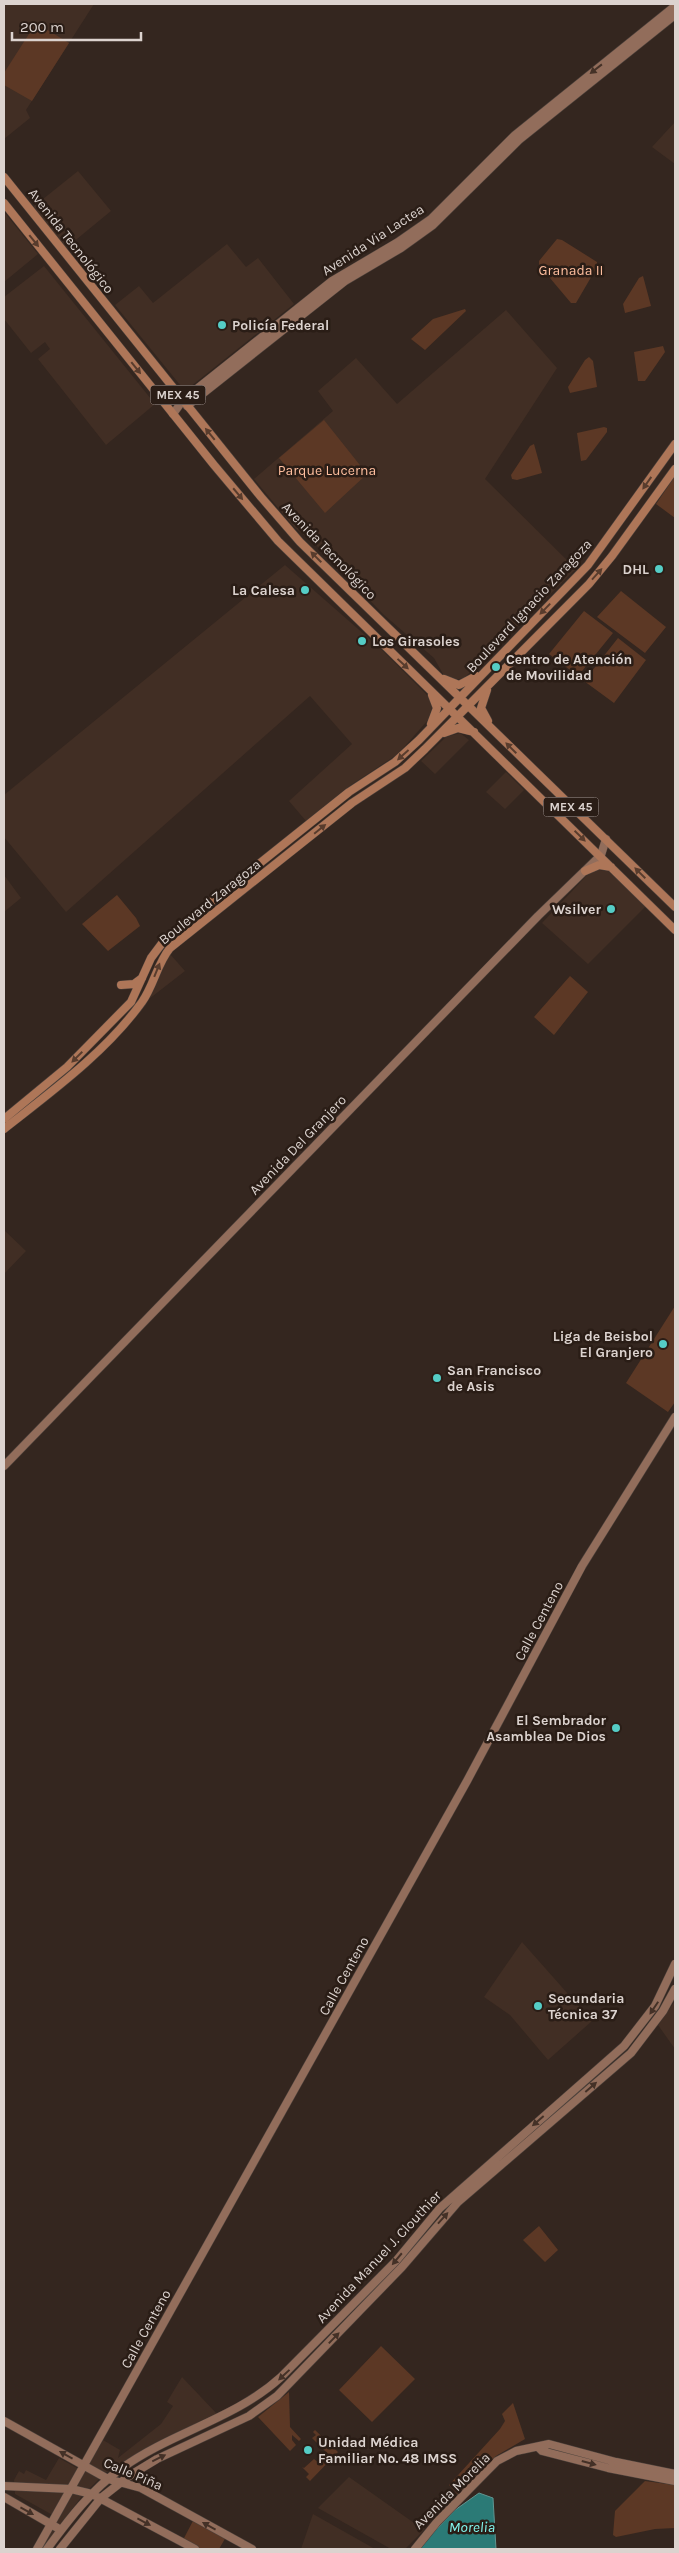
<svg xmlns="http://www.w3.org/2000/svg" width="679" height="2553" font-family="Karla,sans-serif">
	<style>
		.built { fill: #412e24 }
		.green { fill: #5c3825 }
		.water { fill: #2b7a76; stroke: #609591 }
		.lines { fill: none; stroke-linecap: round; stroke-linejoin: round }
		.secondary-casing { stroke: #4d423c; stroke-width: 9 }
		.primary-casing { stroke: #4d423c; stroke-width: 9 }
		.secondary { stroke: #926d5b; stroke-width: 8 }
		.primary { stroke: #ae7658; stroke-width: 8 }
		.oneway { fill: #443127 }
		.oneway2 { fill: #583c2d }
		.poi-dot { fill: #55cdc6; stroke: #2a1d16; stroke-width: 2 }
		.labels { text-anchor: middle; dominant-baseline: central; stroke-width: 5; stroke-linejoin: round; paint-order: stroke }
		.shield { fill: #2a1d16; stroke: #a79c98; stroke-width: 1 }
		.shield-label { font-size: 12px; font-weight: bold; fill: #dcd3cf }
		.street-label { font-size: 14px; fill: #dcd3cf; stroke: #2a1d16 }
		.park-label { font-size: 14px; fill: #febe9e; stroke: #2a1d16 }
		.poi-label { font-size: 14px; font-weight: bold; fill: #dcd3cf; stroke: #2a1d16; text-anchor: start }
		.water-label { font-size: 15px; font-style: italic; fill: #82f6ee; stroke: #2a1d16 }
	</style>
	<rect width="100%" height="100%" fill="#34261f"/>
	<path class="built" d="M4 4H94L26 110 30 118 4 139Z
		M675 122V164L652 147Z
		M78 171 111 211 66 248 33 207Z
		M5 213 38 254 4 282V214Z
		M227 244 246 267 258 258 294 304 185 391 115 305 139 286 153 303Z
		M44 266 155 404 106 445 38 359 50 349 45 342 31 353 4 319V297Z
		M506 310 557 368 485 479 576 569 464 678 454 680 443 674 434 658 384 615 317 546 294 527 254 479 333 411 318 391 356 358 397 404Z
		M285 565 381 649 426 694 432 702V708L428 720 398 754 351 785 306 821 289 801 352 744 310 696 66 912 4 837V795Z
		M460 733 469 740 435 774 421 761 446 737Z
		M506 772 524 790 505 809 486 792Z
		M599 870 608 871 647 905 588 964 542 923 590 872Z
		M4 875 21 898 4 912Z
		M170 954 185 971 149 999 148 997Z
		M4 1230 26 1251 4 1274Z
		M522 1942 592 2021 548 2060 510 2015 484 1997Z
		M675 2001V2049L658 2025Z
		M182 2377 217 2414 151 2445 105 2473 82 2496 45 2545 43 2544 58 2518 15 2494 14 2480 19 2471 24 2474 26 2470 46 2480 59 2458 84 2472 103 2440 120 2450 118 2458 161 2424 173 2406 167 2402Z
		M349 2477 424 2530 405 2549H391L318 2508Z
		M313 2514 375 2549H301Z"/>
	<path class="green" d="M36 23 69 43 32 101 4 85V73Z
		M557 239 562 240 597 262V267L576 303H571L539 265V261Z
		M643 276 651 306 625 313 623 304 639 278Z
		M465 309 466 311 425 350 411 339 433 319Z
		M663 346 665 352 645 381H638L634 352Z
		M589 357 593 361 597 387 570 393 568 387 585 360Z
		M324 420 367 474 325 513 279 458Z
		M604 427 607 428V432L586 460 581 461 577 433Z
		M534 444 542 473 517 480 512 479 511 475 530 446Z
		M675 476V518L656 504Z
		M621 591 666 627 645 653 597 617Z
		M584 611 613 633 578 676 549 654Z
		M618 638 646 660 614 703 584 681Z
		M117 895 136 918 140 926 108 951 82 924Z
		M570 976 588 992 554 1035 534 1017Z
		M675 1306V1402L668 1412 626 1383Z
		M539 2226 558 2250 545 2262 523 2240Z
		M381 2346 415 2379 372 2422 339 2390Z
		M289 2392 290 2427 301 2439 299 2441 292 2435V2440L296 2445 290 2451 258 2417Z
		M513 2403 525 2439 496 2456 458 2495 449 2485 500 2429 505 2421 502 2414Z
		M315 2430 338 2452 310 2481 306 2477 309 2474 302 2467 304 2468 314 2459 320 2464 329 2455 312 2438 316 2435 313 2432Z
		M645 2481 675 2485V2528L655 2529 616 2537 613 2535 615 2511Z
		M194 2519 226 2537 219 2549H199L183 2540Z"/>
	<path class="water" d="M479 2493 493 2498 496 2549H420L423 2543 455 2510Z"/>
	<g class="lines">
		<g class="secondary-casing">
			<path id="secondary" d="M187 406 345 281 401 248 433 225 519 140 675 15
				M173 414 183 400 332 281 398 242 431 219 515 135 675 6
				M4 1466 538 916 601 855 606 839
				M4 2421 108 2479 141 2488 252 2549
				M538 2447 542 2451 608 2468 675 2481
				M4 2486 71 2489 92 2494 195 2549
				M4 2497 61 2530
				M37 2549 467 1781 582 1566 675 1417
				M47 2549C69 2519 91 2490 122 2468 172 2432 235 2419 281 2377L396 2261 440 2208 624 2046 655 2006 675 1964
				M60 2549 101 2498 129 2476 157 2459 249 2416 277 2396 402 2267 458 2202 631 2053 663 2011 675 1989
				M415 2549 437 2522 487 2471 497 2461 516 2451 549 2444 616 2462 675 2474"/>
		</g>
		<g class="primary-casing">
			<path id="primary" d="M4 177 261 497 300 542 675 907
				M4 203 214 465 278 541 675 930
				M444 679 459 685 476 676
				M487 690 481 708 488 721
				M431 724 437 708 432 695
				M444 733 458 728 474 732
				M585 871 599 865 611 867
				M121 985 134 984 142 978
				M4 1119 67 1067 131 1002 151 958 166 938 349 792 395 762 419 740 588 565 675 444
				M4 1129C51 1092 106 1052 142 1002 154 985 157 964 170 948L352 803 405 768 425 749 589 584 612 556 675 469"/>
		</g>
		<use href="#secondary" class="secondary"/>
		<use href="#primary" class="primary"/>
	</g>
	<defs><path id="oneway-solid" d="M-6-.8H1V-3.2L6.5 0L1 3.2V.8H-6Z" transform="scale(1.25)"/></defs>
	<g class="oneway">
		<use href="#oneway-solid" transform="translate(596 69) rotate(142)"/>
		<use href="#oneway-solid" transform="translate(654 2008) rotate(124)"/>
		<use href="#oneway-solid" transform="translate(591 2087) rotate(-41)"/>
		<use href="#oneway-solid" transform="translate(538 2121) rotate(139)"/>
		<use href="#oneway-solid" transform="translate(443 2218) rotate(-48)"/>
		<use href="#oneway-solid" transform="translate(397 2259) rotate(130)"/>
		<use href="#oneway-solid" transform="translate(334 2338) rotate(-46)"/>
		<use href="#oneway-solid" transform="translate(284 2375) rotate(137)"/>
		<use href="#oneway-solid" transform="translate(66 2455) rotate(-151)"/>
		<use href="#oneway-solid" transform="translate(159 2458) rotate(-26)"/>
		<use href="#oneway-solid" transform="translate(589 2463) rotate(15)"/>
		<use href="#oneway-solid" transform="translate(27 2511) rotate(29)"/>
		<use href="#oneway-solid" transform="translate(144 2522) rotate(28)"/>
		<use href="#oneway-solid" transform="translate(209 2526) rotate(-151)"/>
	</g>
	<g class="oneway2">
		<use href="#oneway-solid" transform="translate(34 241) rotate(51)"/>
		<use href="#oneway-solid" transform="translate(136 368) rotate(51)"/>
		<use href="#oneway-solid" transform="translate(210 434) rotate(-129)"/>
		<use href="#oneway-solid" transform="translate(647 483) rotate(125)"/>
		<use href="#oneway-solid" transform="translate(238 494) rotate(50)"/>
		<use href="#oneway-solid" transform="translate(316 557) rotate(-135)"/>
		<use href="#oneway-solid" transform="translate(597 574) rotate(-48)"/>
		<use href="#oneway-solid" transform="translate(545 609) rotate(134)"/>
		<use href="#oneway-solid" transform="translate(403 664) rotate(43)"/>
		<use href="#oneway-solid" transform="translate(511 748) rotate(-135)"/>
		<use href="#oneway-solid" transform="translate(403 755) rotate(138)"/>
		<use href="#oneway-solid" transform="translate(320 829) rotate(-39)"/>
		<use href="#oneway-solid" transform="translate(580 836) rotate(44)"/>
		<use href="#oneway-solid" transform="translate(640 873) rotate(-135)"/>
		<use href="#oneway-solid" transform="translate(157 970) rotate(-68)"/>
		<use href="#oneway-solid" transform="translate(77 1057) rotate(135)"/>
	</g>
	<g class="poi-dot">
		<circle cx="222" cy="325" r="5"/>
		<circle cx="659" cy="569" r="5"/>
		<circle cx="305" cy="590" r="5"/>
		<circle cx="362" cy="641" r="5"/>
		<circle cx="496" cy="667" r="5"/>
		<circle cx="611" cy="909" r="5"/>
		<circle cx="663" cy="1344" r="5"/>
		<circle cx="437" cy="1378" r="5"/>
		<circle cx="616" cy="1728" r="5"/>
		<circle cx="538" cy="2006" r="5"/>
		<circle cx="308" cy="2450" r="5"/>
	</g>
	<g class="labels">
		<g class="shield">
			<rect x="150.5" y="385.5" width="55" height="19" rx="4"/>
			<rect x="543.5" y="797.5" width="55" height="19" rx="4"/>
		</g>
		<g class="shield-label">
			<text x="178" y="395">MEX 45</text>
			<text x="571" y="807">MEX 45</text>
		</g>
		<g class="street-label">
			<text transform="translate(373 240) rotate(-33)">Avenida Via Lactea</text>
			<text transform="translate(71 241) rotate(52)">Avenida Tecnológico</text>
			<text transform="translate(329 551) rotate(46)">Avenida Tecnológico</text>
			<text transform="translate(529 606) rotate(-47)">Boulevard Ignacio Zaragoza</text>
			<text transform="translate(210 902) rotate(-39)">Boulevard Zaragoza</text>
			<text transform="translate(298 1145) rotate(-46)">Avenida Del Granjero</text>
			<text transform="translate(539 1621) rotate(-62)">Calle Centeno</text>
			<text transform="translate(344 1976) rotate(-61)">Calle Centeno</text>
			<text transform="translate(379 2257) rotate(-47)">Avenida Manuel J. Clouthier</text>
			<text transform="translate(146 2329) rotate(-61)">Calle Centeno</text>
			<text transform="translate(133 2474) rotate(23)">Calle Piña</text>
			<text transform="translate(452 2491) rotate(-45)">Avenida Morelia</text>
		</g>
		<g class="park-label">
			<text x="571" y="270">Granada II</text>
			<text x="327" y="470">Parque Lucerna</text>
		</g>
		<g class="poi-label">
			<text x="232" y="325">Policía Federal</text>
			<text x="649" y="569" text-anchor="end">DHL</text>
			<text x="295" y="590" text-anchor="end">La Calesa</text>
			<text x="372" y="641">Los Girasoles</text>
			<text x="506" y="659">Centro de Atención<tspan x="506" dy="16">de Movilidad</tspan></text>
			<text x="601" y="909" text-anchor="end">Wsilver</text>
			<text x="653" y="1336" text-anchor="end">Liga de Beisbol<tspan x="653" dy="16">El Granjero</tspan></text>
			<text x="447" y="1370">San Francisco<tspan x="447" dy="16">de Asis</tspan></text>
			<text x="606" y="1720" text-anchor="end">El Sembrador<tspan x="606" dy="16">Asamblea De Dios</tspan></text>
			<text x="548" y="1998">Secundaria<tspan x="548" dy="16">Técnica 37</tspan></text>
			<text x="318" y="2442">Unidad Médica<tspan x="318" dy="16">Familiar No. 48 IMSS</tspan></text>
		</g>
		<g class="water-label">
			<text x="472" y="2527">Morelia</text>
		</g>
	</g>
	<rect width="679" height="2553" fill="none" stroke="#dcd3cf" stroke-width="10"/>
	<path d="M12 32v8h129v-8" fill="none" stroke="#dcd3cf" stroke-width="2.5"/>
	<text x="20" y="32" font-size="15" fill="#dcd3cf" stroke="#2a1d16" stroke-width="4" paint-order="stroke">200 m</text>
</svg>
